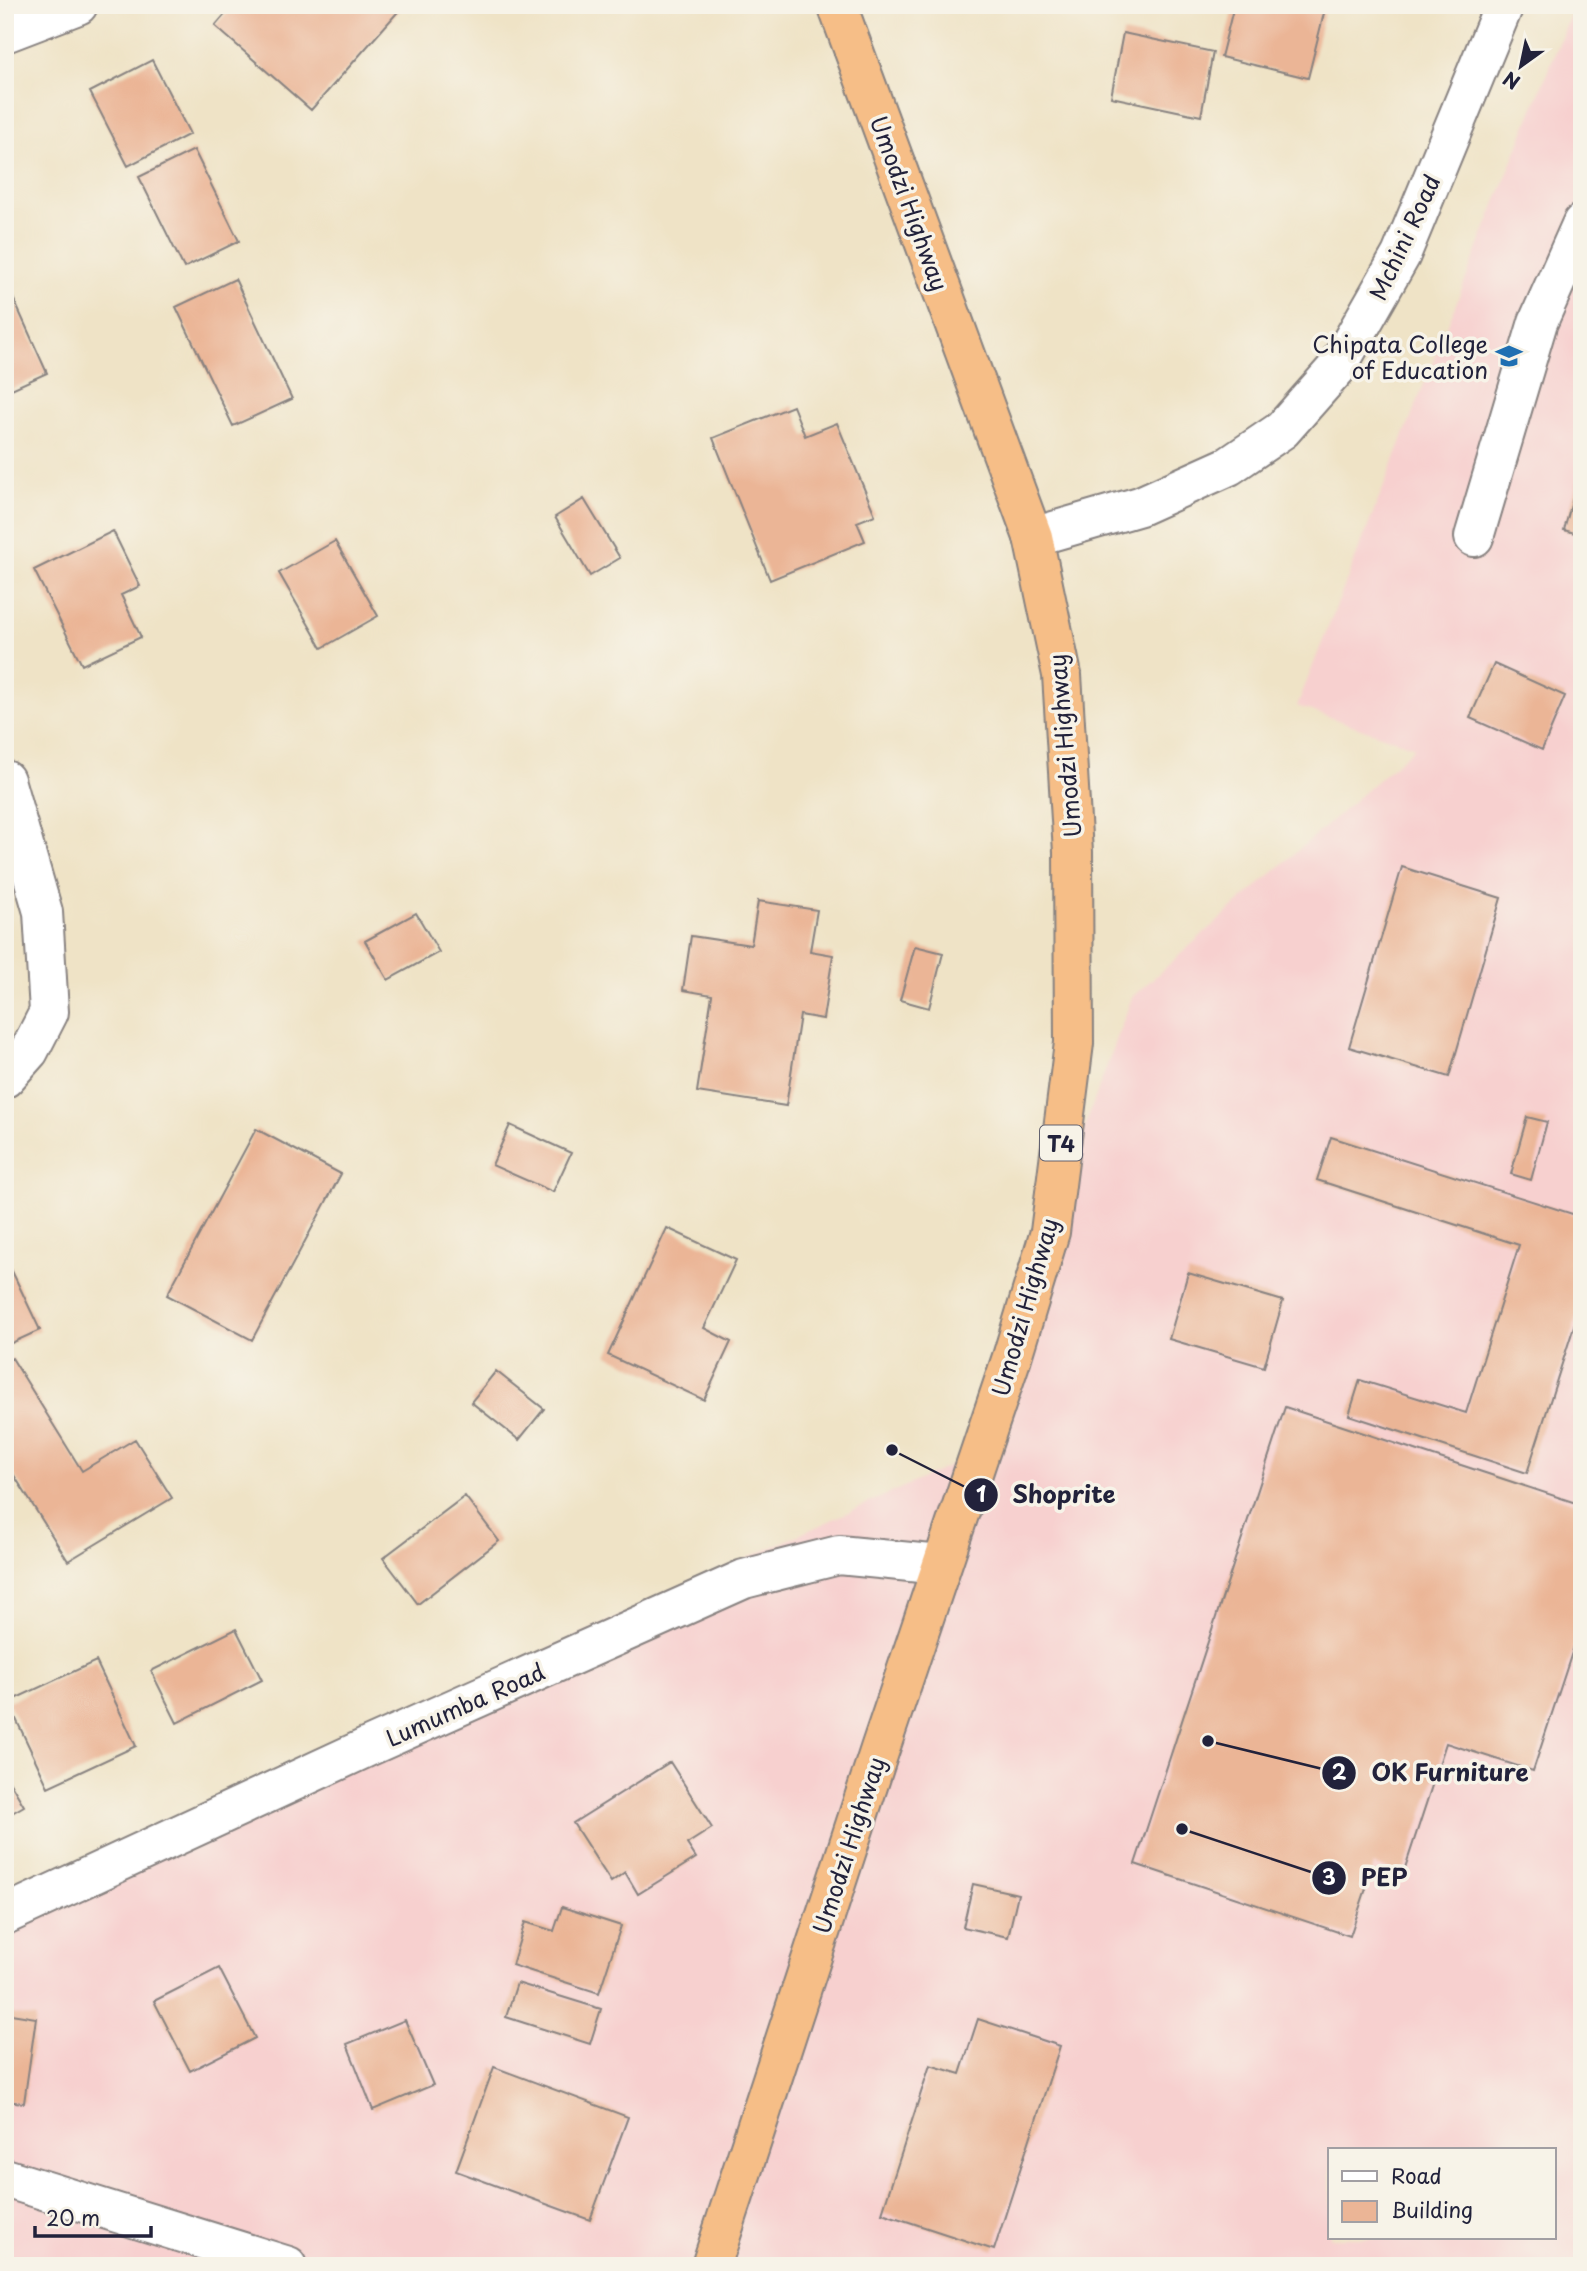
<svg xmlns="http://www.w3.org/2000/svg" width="1587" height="2271" font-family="'Playpen Sans',sans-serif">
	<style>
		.built { fill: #f7d0cf; fill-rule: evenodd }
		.building { fill: #ebb596 }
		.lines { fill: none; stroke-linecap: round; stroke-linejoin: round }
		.minor-casing { stroke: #888280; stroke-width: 42 }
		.highway-casing { stroke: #888280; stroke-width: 42 }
		.minor { stroke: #fff; stroke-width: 38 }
		.highway { stroke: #f6be87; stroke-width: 38 }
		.labels { text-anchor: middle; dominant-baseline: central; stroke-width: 7; stroke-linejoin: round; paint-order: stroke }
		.shield { fill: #f7f3e8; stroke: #62616f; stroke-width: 2 }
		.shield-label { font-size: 21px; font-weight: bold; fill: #22223b }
		.street-label { font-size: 23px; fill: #22223b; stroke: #f7f3e8 }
		.poi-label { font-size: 23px; fill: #22223b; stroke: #f7f3e8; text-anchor: end }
		.leader { fill: none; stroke: #22223b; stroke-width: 2.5 }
		.callout-dot { fill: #22223b; stroke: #f7f3e8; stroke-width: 2.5 }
		.mark-label { font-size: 21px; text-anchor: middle; font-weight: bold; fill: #fff }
		.callout-label { font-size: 24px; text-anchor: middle; font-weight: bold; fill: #22223b; stroke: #f7f3e8; stroke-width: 7; stroke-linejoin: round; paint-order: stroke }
	</style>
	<rect width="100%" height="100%" fill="#f7f3e8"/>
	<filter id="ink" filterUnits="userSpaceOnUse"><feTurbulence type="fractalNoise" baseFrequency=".0143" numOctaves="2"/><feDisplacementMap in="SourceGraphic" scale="14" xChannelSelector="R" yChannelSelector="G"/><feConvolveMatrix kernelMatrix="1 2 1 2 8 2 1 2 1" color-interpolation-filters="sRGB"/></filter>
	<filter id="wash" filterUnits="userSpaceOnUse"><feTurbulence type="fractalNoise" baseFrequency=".00686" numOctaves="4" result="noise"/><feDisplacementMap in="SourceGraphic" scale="28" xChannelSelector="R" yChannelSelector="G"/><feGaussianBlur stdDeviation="1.57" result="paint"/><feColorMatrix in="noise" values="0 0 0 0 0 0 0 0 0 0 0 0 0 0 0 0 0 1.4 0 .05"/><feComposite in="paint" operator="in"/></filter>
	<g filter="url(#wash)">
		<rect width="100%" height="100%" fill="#efe3c6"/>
		<path class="built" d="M1574 5H1582V2266H5V1897L963 1460 1132 997 1415 747 1297 706ZM1330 2150H1554V2238H1330Z"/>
		<g id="blocks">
			<path class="building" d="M233 5H404L311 110 215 26Z
				M1234 5H1326L1308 78 1221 57Z
				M1123 33 1213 52 1201 116 1111 97Z
				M152 60 190 134 128 166 90 92Z
				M194 150 239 241 184 268 139 177Z
				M235 279 292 399 233 426 176 307Z
				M5 280 47 373 5 392Z
				M793 406 805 436 837 423 875 515 857 522 865 541 770 580 713 438Z
				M1581 470H1582V535L1564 530Z
				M584 499 620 558 590 576 555 517Z
				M113 531 140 586 121 595 141 637 82 665 34 570Z
				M335 541 378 616 322 648 279 573Z
				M1494 664 1565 696 1542 750 1470 718Z
				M1402 867 1501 898 1449 1077 1349 1047Z
				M758 901 817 910 810 951 833 955 823 1019 800 1015 786 1106 697 1092 712 995 683 990 691 936 751 945Z
				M416 913 439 952 388 980 365 941Z
				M915 946 943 953 929 1008 900 1000Z
				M1527 1117 1547 1122 1531 1180 1511 1174Z
				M510 1125 571 1153 553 1192 492 1165Z
				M256 1129 341 1174 252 1340 167 1295Z
				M1331 1137 1582 1217V1301L1527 1473 1349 1415 1360 1380 1466 1413 1519 1245 1317 1180Z
				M667 1228 736 1260 704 1328 731 1342 704 1400 608 1355Z
				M11 1269 40 1330 5 1346V1272Z
				M1188 1273 1283 1301 1264 1367 1169 1339Z
				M12 1358 82 1471 135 1439 172 1498 68 1561 5 1461V1362Z
				M496 1371 544 1409 519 1440 471 1402Z
				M1285 1407 1582 1505V1622L1533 1771 1446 1743 1403 1874 1374 1865 1350 1936 1135 1864Z
				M465 1496 499 1541 418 1604 383 1558Z
				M236 1629 262 1680 177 1723 151 1671Z
				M96 1661 136 1746 48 1787 8 1702Z
				M670 1762 712 1828 687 1844 696 1858 638 1894 625 1872 611 1882 573 1823Z
				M5 1774 24 1806 5 1817Z
				M973 1884 1018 1894 1008 1937 963 1927Z
				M562 1907 621 1926 599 1993 512 1965 525 1922 554 1931Z
				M219 1968 255 2038 190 2071 154 2001Z
				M517 1983 601 2009 590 2044 506 2017Z
				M5 2013 36 2018 24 2103 5 2101Z
				M978 2019 1060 2046 994 2250 882 2213 930 2065 960 2074Z
				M405 2020 433 2085 373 2110 347 2044Z
				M494 2067 628 2117 590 2220 456 2171Z"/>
		</g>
	</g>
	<g filter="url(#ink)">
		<use href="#blocks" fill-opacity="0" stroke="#888280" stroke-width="2"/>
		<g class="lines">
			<g class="minor-casing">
				<path id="minor" d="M5 33 78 5
					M1033 537 1140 506 1229 466 1282 430 1336 369 1401 255 1504 5
					M1474 537 1538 322 1582 223
					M5 780 43 912 49 1012 29 1051 5 1078
					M5 1915 370 1746 744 1579 839 1555 941 1565
					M5 2178 288 2266"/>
			</g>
			<g class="highway-casing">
				<path id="highway" d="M711 2266 880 1749 1012 1357 1050 1232 1074 1043 1073 852 1062 675 1033 537 837 5"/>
			</g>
			<use href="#minor" class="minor"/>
			<use href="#highway" class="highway"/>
		</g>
	</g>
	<defs>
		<g id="school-bare" transform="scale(2.1)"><path d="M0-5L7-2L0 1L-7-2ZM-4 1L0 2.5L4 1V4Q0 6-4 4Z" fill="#1f6fb2" stroke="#f7f3e8" stroke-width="2.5" paint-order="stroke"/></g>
	</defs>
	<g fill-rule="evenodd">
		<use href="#school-bare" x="1509" y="356"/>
	</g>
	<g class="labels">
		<rect class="shield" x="1040" y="1125.5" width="42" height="35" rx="5"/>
		<g class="shield-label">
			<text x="1061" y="1143">T4</text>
		</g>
		<g class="street-label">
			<text transform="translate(910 203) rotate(70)">Umodzi Highway</text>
			<text transform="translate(1404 237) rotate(-65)">Mchini Road</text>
			<text transform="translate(1064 746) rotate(-95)">Umodzi Highway</text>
			<text transform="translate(1024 1307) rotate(-74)">Umodzi Highway</text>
			<text transform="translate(465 1704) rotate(-24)">Lumumba Road</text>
			<text transform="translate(848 1845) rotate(-72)">Umodzi Highway</text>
		</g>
		<g class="poi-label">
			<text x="1488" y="343">Chipata College<tspan x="1488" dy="26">of Education</tspan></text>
		</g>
	</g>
	<path class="leader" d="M892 1450L981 1495M1208 1741L1339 1773M1182 1829L1329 1878"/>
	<g class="callout-dot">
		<circle cx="892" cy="1450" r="7"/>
		<circle cx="1208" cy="1741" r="7"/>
		<circle cx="1182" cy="1829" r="7"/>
		<circle cx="981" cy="1495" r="18"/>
		<circle cx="1339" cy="1773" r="18"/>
		<circle cx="1329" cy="1878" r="18"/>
	</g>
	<g class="mark-label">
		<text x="981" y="1502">1</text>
		<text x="1339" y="1780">2</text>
		<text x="1329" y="1885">3</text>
	</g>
	<g class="callout-label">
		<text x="1064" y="1503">Shoprite</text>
		<text x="1450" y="1781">OK Furniture</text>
		<text x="1384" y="1886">PEP</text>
	</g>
	<rect width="1587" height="2271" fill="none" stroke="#f7f3e8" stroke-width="28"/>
	<rect x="1328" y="2148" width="228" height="91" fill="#f7f3e8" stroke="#a29fa3" stroke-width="2"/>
	<rect x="1342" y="2171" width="35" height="10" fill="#ffffff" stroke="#a29fa3" stroke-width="2"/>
	<text x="1391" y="2184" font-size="21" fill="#22223b">Road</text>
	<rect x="1342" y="2201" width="35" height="21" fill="#ebb596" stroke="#a29fa3" stroke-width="2"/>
	<text x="1391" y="2218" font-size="21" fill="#22223b">Building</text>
	<g transform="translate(1521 66) rotate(213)" stroke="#f7f3e8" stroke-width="5" paint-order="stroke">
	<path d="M0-5L12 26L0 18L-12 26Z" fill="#22223b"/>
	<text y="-10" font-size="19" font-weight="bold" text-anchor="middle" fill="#22223b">N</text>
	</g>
	<path d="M35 2226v10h116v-10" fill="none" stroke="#22223b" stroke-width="3.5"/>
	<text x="46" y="2226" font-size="21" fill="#22223b" stroke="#f7f3e8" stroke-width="5" paint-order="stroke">20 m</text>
</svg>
